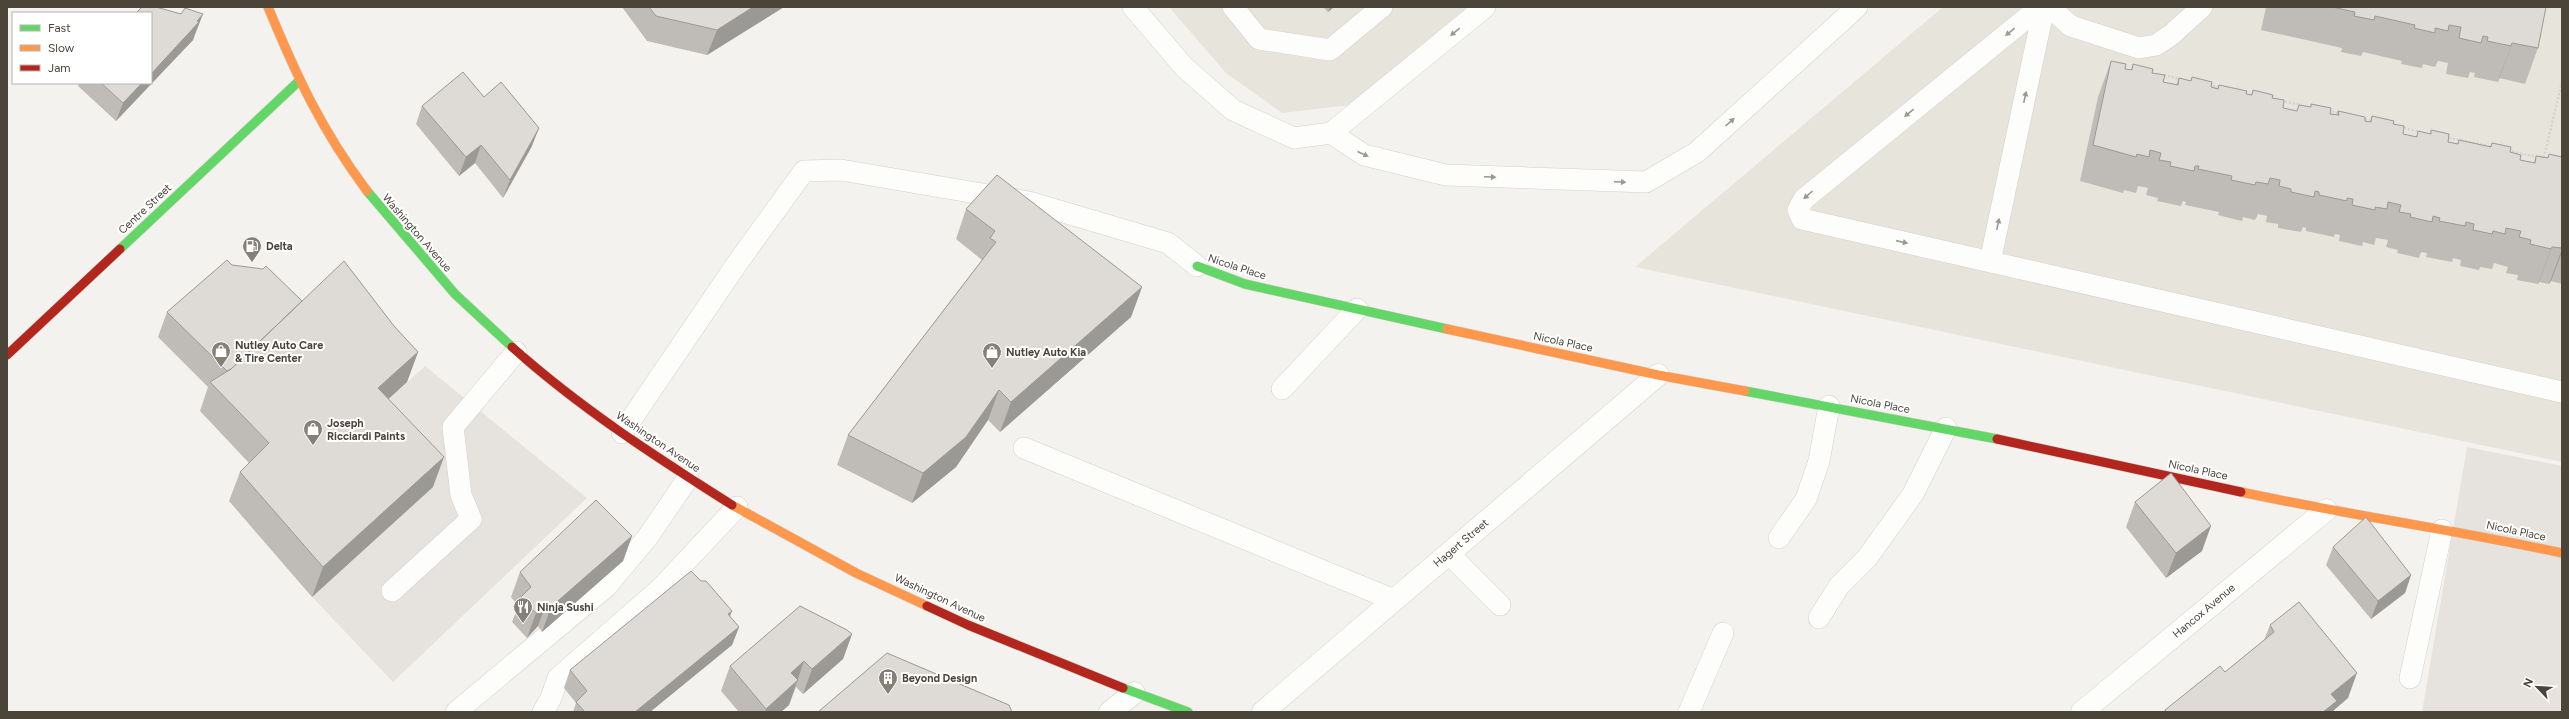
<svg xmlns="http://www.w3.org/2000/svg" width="2569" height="719" font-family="Figtree,sans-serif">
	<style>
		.residential { fill: #e7e4dc }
		.industrial { fill: #e6e2de }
		.parking { fill: #e6e3df }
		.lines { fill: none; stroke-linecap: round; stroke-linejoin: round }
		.lane-casing { stroke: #d2d0cb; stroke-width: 22 }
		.street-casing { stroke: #d2d0cb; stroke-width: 23 }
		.fast-casing { stroke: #d3cfc5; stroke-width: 10 }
		.slow-casing { stroke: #d3cfc5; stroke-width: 10 }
		.jam-casing { stroke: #d3cfc5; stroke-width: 10 }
		.path { stroke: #d3d2cc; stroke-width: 2.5; stroke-dasharray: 2 2; stroke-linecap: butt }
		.lane { stroke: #fdfdfc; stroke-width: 21 }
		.street { stroke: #fdfdfc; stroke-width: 22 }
		.fast { stroke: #63d668; stroke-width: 9 }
		.slow { stroke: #ff974d; stroke-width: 9 }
		.jam { stroke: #b3261e; stroke-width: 9 }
		.wall { fill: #bfbcb8 }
		.shaded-wall { fill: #9b9996 }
		.building { fill: #dedbd6; stroke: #9b9996 }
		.oneway { fill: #9b9791 }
		.labels { text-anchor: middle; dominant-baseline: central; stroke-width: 4; stroke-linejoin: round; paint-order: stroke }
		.street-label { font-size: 11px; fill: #4b4439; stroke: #fff }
		.poi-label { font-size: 11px; font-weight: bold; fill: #4b4439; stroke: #fff; text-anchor: start }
	</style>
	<rect width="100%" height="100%" fill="#f4f2ee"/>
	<path class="residential" d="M1169 7H1467L1350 105 1282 113 1226 73Z
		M1943 7H2562V462L1635 267Z"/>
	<path class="industrial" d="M2467 447 2562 466V712H2422Z"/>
	<path class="parking" d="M425 366 587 498 393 682 312 597 433 487 368 418Z"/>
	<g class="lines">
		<g class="lane-casing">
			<path id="lane" d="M1133 7 1184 67 1233 110 1294 138 1331 133 1485 7
				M1233 7 1259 39 1330 50 1382 7
				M2040 7 1804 199 1798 210 1802 219 2562 392
				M2049 7 2071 26 2139 48 2156 45 2171 35 2202 7
				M1331 133 1364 155 1446 175 1646 182 1697 152 1857 7
				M1990 262 2044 7
				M1282 389 1357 309
				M622 433 738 262 804 171 841 170 1029 202 1168 243 1197 266
				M1024 448 1394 600
				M1779 538 1806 499 1819 461 1829 406
				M1449 554 1500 605
				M392 591 471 519 461 495 453 427 516 352
				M1819 618 1839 586 1867 558 1913 494 1946 428
				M2410 678 2442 530
				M456 712 606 587 647 538 688 478
				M543 712 551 698 558 678 660 589 737 507
				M1689 712 1723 633"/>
		</g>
		<g class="street-casing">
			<path id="street" d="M1110 712 1134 693
				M1263 712 1658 375
				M2082 712 2326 510"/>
		</g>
		<g class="fast-casing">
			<path id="fast" d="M367 191 455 294 512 347
				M120 249 299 81
				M1197 266 1245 284 1447 329
				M1745 391 1997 439
				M1123 688 1188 712"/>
		</g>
		<g class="slow-casing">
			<path id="slow" d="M268 7C297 77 321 129 367 191
				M1447 329 1658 375 1745 391
				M2241 492C2348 515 2456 530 2562 553
				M732 505 856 573 927 606"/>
		</g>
		<g class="jam-casing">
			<path id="jam" d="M512 347C580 408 656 457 732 505
				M7 355 120 249
				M1997 439 2241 492
				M927 606 968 625 1123 688"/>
		</g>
		<path class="path" d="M2164 75 2181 79
			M2209 85 2220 87
			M2281 101 2302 105
			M2328 111 2341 114
			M2361 118 2372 121
			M2400 127 2421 132
			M2445 137 2493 147
			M2508 151 2538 157H2544L2562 82"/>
		<use href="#lane" class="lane"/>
		<use href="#street" class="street"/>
		<use href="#fast" class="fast"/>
		<use href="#slow" class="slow"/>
		<use href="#jam" class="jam"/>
	</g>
	<path class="wall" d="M622 7H784L707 55 647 41Z
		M1323 7H1334L1328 12Z
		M2266 7H2546L2538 48 2525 84 2499 78 2498 82 2474 77 2475 73 2470 72 2468 78 2446 74 2448 63 2438 61 2435 67 2423 64 2422 68 2401 64 2402 61 2363 52 2361 56 2341 52 2342 48 2261 30Z
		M196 32 195 34 193 40 116 121 78 86 79 83H151Z
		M2111 61 2125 69 2131 70 2133 64 2152 73 2163 82 2176 85 2179 78 2191 81 2192 77 2211 87 2218 88 2219 85 2246 94 2251 95 2253 90 2272 98 2283 108 2297 111 2299 105 2310 107 2311 104 2330 114 2337 115 2338 111 2365 121 2370 122 2372 116 2393 124 2403 134 2416 137 2418 131 2430 134 2431 130 2448 142 2457 144 2459 140 2490 147 2492 143 2510 152 2520 160 2534 163 2536 156 2548 158 2562 157V284L2551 281 2549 284 2539 282 2538 284 2517 280 2518 275 2506 273 2508 267 2494 263 2492 269 2480 267 2479 270 2460 266 2461 260 2453 258 2452 262 2426 257 2427 253 2421 252 2419 258 2397 253 2398 250 2386 247 2388 240 2376 238 2374 245 2363 242 2362 246 2339 241 2340 235 2335 234 2334 237 2306 231V228L2303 227 2301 232 2278 228V224L2266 222 2267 216 2258 214 2255 220 2243 217 2242 221 2218 215 2219 212 2185 205 2186 202 2183 201 2181 206 2157 201 2158 198 2146 195 2148 188 2138 186 2136 193 2124 190 2123 193 2080 181 2098 97Z
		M484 97 532 146 503 198 475 163 459 176 416 124 422 106Z
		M966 209 1142 287 1131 317 1000 432 988 420 956 467 912 503 837 465 848 435 982 260 956 239Z
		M232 265 302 301 394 326 418 352 407 382 388 399 433 487 312 597 229 501 240 472 249 463 200 411 208 387 158 337 167 312Z
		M2135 502 2202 551 2166 578 2126 527Z
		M632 536 623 561 542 632 538 626 527 638 512 622 518 606 511 597 520 572Z
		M2333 547 2411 575 2405 593 2371 619 2326 565Z
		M730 617 739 627 732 645 650 712H573L576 703 564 688 570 670Z
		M2270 625 2348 698 2334 710 2333 712H2164L2165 710 2225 672 2264 640Z
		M852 634 843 659 803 694 796 687 789 705 781 712H739L721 691 730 666Z"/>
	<path class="shaded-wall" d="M753 7H784L707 55 717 30Z
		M1330 7H1334L1328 12Z
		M203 14 196 32 195 34 193 40 116 121 123 103 142 83H151V74Z
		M2512 43 2499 78 2498 82 2511 46Z
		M539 128 532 146 503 198 510 180Z
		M481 145 475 163 459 176 466 157Z
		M2552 247 2539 282 2538 284 2551 249Z
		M2562 249V252L2551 281 2549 284Z
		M1142 287 1131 317 1000 432 1011 402Z
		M418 352 407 382 368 418 378 388Z
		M999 390 988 420 956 467 912 503 923 473Z
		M444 457 433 487 312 597 323 567Z
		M2211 526 2202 551 2166 578 2176 553Z
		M632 536 623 561 542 632 551 607Z
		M2411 575 2405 593 2371 619 2378 601Z
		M547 602 538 626 527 638 536 613Z
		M732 611 725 629 728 614Z
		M739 627 732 645 650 712H635Z
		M852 634 843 659 803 694 812 669Z
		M804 661 789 705 781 712H765L766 709 791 673Z
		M2357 673 2348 698 2334 710 2333 712H2323L2331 694Z"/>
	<path class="building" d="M142 7H156L181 14 185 8 203 14 197 21 199 22 151 74V13H136Z
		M649 7H753L717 30 656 16Z
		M2332 7H2546L2538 48 2512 43 2511 46 2487 41 2488 37 2483 36 2481 43 2459 38 2461 27 2449 25 2448 31 2435 28V33L2414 28 2415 25 2375 16 2374 20 2354 16 2355 12Z
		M2111 61 2126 64 2125 69 2132 70 2133 64 2153 69 2152 73 2165 75 2163 82 2178 85 2179 78 2191 81 2192 77 2212 82 2211 87 2218 89 2219 85 2247 91 2246 94 2252 95 2253 90 2273 95 2272 98 2284 100 2283 108 2297 111 2299 105 2311 107V104L2331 108 2330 114 2339 115 2338 111 2365 117V121L2371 122 2372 116 2394 121 2393 124 2404 126 2403 134 2417 137 2418 131 2431 134V130L2449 134 2448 142 2458 144 2459 140 2491 147 2492 143 2511 147 2510 152 2521 155 2520 160 2535 163 2536 156 2548 158 2549 154 2562 157V248L2552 247 2551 249 2530 244 2531 240 2519 237 2521 231 2506 228 2505 234 2493 231 2492 234 2473 230 2474 224 2466 222 2465 226 2439 221 2440 218 2433 216 2432 222 2410 217 2411 214 2399 212 2401 205 2388 202 2387 209 2375 207V210L2352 205 2353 199 2347 198V201L2319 195V192L2315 191 2314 197 2291 192V189L2279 186 2280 180 2270 178 2268 184 2256 182 2255 185 2231 180 2232 176 2198 169 2199 166H2195L2194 171 2170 166 2171 162 2159 160 2161 153 2150 150 2149 157 2137 154 2136 157 2093 145Z
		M463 72 484 97 501 82 539 128 510 180 481 145 466 157 422 106Z
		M101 83H142L123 103Z
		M997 175 1142 287 1011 402 999 390 966 437 923 473 848 435 996 242 990 238 995 231 966 209Z
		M227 260 232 265 263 269 266 266 302 301 231 369 227 371 167 312Z
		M344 261 394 326 418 352 378 388 444 457 323 567 240 472 269 443 210 382 231 369Z
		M2171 473 2211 526 2176 553 2135 502Z
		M596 500 632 536 551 607 547 602 536 613 521 597 531 587 520 572Z
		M2366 517 2411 575 2378 601 2333 547Z
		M691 571 701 581H706L732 611 728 614 739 627 635 712H585L576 702 587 691 570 670Z
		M2299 602 2357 673 2331 694 2337 701 2323 712H2166L2165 710 2220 666 2225 672 2274 632 2270 625Z
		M800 606 847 630 852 634 812 669 804 661 791 673 798 680 766 709 730 666Z
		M887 653 1009 705 1012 712H818Z"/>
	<defs><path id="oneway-solid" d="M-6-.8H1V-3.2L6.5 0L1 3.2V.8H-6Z"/></defs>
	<g class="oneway">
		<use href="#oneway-solid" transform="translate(1455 32) rotate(141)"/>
		<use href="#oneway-solid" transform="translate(2010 32) rotate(141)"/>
		<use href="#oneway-solid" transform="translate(2025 97) rotate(-78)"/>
		<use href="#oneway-solid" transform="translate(1909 113) rotate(141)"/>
		<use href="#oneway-solid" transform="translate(1730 122) rotate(-42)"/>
		<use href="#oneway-solid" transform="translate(1363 154) rotate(25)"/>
		<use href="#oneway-solid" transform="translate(1490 177) rotate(2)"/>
		<use href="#oneway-solid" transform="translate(1620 182) rotate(2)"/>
		<use href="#oneway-solid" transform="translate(1808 195) rotate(138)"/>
		<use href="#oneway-solid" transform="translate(1998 224) rotate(-78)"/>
		<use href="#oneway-solid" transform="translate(1902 242) rotate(13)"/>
	</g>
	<defs>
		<g id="fuel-pin" transform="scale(1)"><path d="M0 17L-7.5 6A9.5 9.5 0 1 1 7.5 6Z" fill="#868178" stroke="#fff"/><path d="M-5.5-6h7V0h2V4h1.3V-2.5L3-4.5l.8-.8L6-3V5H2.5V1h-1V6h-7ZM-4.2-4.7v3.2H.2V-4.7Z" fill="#fff"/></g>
		<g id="shop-pin" transform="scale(1)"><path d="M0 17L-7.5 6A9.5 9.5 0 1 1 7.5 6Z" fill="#868178" stroke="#fff"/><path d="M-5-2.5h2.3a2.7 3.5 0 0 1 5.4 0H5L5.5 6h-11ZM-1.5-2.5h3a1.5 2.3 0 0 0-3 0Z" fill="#fff"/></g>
		<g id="restaurant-pin" transform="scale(1)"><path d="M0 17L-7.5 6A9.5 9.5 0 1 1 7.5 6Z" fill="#868178" stroke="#fff"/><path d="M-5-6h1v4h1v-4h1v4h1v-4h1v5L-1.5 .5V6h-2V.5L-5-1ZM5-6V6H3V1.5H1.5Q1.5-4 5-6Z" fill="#fff"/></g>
		<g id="building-pin" transform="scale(1)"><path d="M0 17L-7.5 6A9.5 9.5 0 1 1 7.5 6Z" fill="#868178" stroke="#fff"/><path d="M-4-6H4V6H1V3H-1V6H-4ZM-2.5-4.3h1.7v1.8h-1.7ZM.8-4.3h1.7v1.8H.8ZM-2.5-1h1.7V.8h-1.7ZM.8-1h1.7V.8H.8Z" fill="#fff"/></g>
	</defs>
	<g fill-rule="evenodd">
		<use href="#fuel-pin" x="252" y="246"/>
		<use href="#shop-pin" x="221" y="351"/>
		<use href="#shop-pin" x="992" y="352"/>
		<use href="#shop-pin" x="313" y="429"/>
		<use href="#restaurant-pin" x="523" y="607"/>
		<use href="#building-pin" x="888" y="678"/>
	</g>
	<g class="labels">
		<g class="street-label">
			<text transform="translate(145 209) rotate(-43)">Centre Street</text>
			<text transform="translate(417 233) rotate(49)">Washington Avenue</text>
			<text transform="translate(1237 267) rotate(18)">Nicola Place</text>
			<text transform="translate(1563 342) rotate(12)">Nicola Place</text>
			<text transform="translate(1880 404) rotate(11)">Nicola Place</text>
			<text transform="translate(658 442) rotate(34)">Washington Avenue</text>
			<text transform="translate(2198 470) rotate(12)">Nicola Place</text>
			<text transform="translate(2516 531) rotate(12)">Nicola Place</text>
			<text transform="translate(1461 543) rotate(-40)">Hagert Street</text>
			<text transform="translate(940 598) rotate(25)">Washington Avenue</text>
			<text transform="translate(2204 611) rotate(-40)">Hancox Avenue</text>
		</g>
		<g class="poi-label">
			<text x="266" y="246">Delta</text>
			<text x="235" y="345">Nutley Auto Care<tspan x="235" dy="13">&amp; Tire Center</tspan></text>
			<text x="1006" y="352">Nutley Auto Kia</text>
			<text x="327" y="423">Joseph<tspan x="327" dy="13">Ricciardi Paints</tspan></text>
			<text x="537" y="607">Ninja Sushi</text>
			<text x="902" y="678">Beyond Design</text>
		</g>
	</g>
	<rect width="2569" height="719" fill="none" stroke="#4b4439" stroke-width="16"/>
	<rect x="12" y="12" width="140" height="72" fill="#ffffff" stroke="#b7b4b0"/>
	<rect x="20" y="25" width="20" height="6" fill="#63d668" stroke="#b7b4b0"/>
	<text x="48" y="32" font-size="12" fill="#4b4439">Fast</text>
	<rect x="20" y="45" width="20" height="6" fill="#ff974d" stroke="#b7b4b0"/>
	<text x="48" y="52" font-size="12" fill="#4b4439">Slow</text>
	<rect x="20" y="65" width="20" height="6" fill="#b3261e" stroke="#b7b4b0"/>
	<text x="48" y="72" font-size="12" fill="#4b4439">Jam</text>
	<g transform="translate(2537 687) rotate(295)" stroke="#ffffff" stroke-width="3" paint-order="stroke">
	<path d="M0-3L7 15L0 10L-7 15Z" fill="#4b4439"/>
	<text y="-6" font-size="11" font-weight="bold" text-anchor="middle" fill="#4b4439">N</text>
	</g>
</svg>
